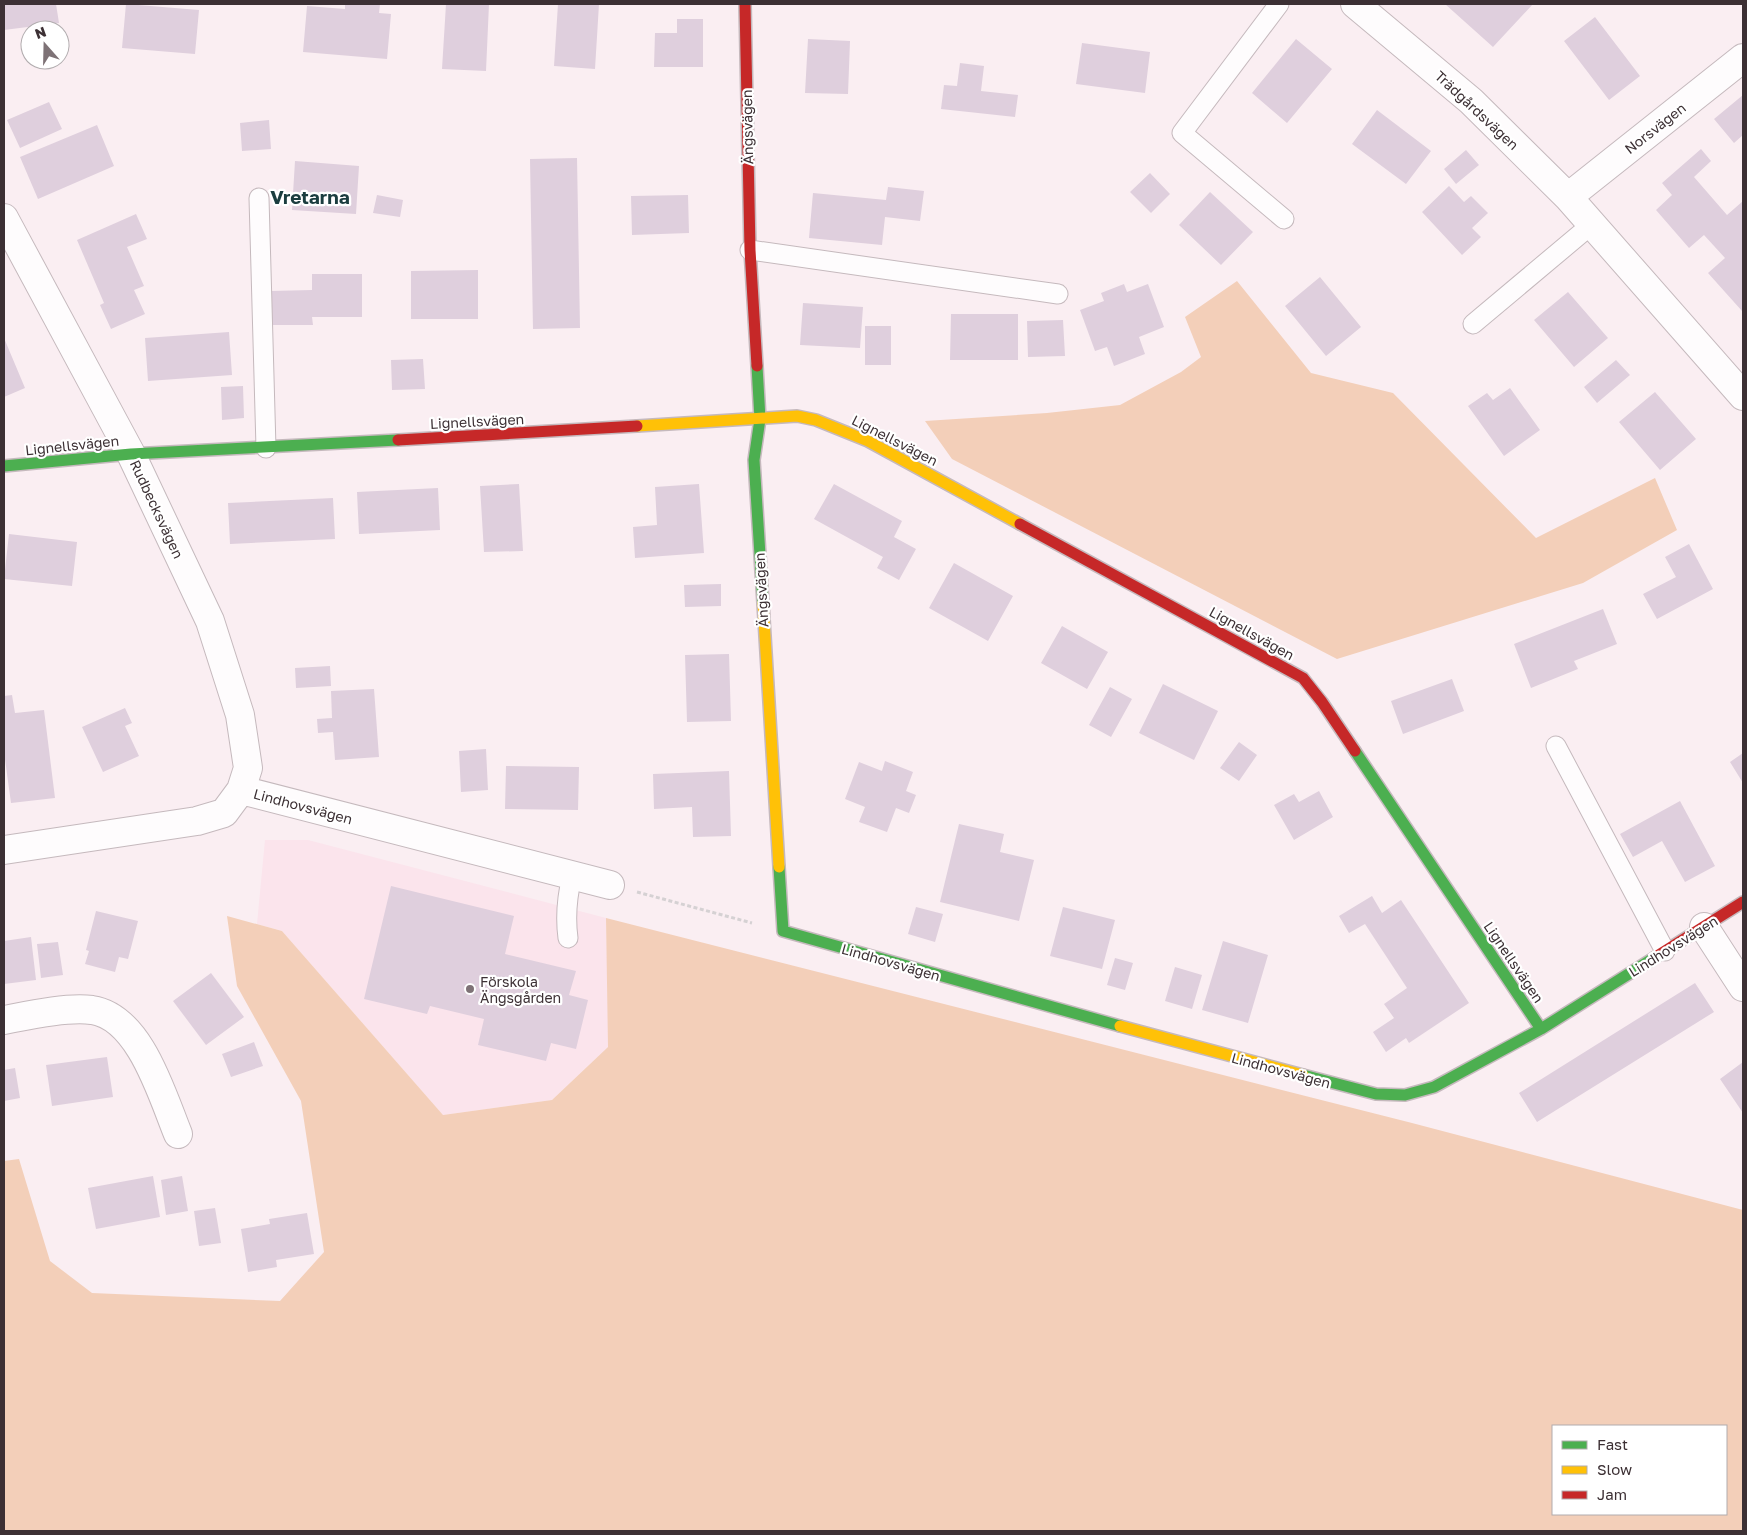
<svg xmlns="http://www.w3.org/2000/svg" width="1747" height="1535" font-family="'Golos Text',sans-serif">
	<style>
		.built { fill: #fbe4ec }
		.green { fill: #f3cfb9; fill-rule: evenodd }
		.building { fill: #dfcfdd }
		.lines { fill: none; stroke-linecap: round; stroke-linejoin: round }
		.lane-casing { stroke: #c5b9bd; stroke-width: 21 }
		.street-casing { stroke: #c5b9bd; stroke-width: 30 }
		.fast-casing { stroke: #c5b9bd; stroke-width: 14 }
		.slow-casing { stroke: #c5b9bd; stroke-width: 14 }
		.jam-casing { stroke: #c5b9bd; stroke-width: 14 }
		.path { stroke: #d5d1d3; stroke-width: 3; stroke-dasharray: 4 2.5; stroke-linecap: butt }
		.lane { stroke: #fefcfd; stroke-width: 19 }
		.street { stroke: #fefcfd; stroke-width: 28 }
		.fast { stroke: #4caf50; stroke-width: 11 }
		.slow { stroke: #ffc107; stroke-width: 11 }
		.jam { stroke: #c62828; stroke-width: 11 }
		.poi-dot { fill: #7e7276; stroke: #fff; stroke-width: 2 }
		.labels { text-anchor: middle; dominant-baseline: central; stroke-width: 4.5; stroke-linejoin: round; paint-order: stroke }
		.street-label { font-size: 14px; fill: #3c3034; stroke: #fff }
		.poi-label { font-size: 14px; fill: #3c3034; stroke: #fff; text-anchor: start }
		.district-label { font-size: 19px; font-weight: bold; fill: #1b3d3f; stroke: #fff }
	</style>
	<rect width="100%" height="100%" fill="#faeef2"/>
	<path class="built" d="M265 840H308L606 918 609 1046 552 1100 443 1115 282 931 257 924Z"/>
	<path class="green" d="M1237 281 1311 373 1393 393 1536 538 1655 478 1677 530 1583 583 1337 659 952 459 925 421 1047 413 1120 405 1181 372 1201 357 1185 317Z
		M227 916 282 931 443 1115 552 1100 608 1047 606 918 1412 1123 1743 1210V1531H4V1161L19 1159 50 1261 92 1293 280 1301 324 1252 301 1101 237 986ZM1553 1426H1726V1514H1553Z"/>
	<path class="building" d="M4 4H56L59 23 4 30Z
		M126 4 199 10 195 54 122 48Z
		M345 4H380L379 13 391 14 387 59 303 52 307 6 345 9Z
		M446 4H489L486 71 442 69Z
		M558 4H599L595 69 554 66Z
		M1445 4H1533L1493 47Z
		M1595 17 1640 76 1609 100 1564 41Z
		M677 19H703V67H654L655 33H677Z
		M808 39 850 41 848 94 805 93Z
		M1296 39 1332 69 1287 123 1252 93Z
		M1082 43 1150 52 1145 93 1076 84Z
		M960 63 984 66 981 91 1018 95 1015 117 941 109 944 85 957 86Z
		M1743 95V135L1734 143 1714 119Z
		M49 102 62 129 20 148 7 120Z
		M1377 110 1431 151 1406 184 1352 144Z
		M269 120 271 149 242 151 240 123Z
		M97 125 114 166 38 199 20 157Z
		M1701 149 1711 161 1694 177 1727 215 1743 201V310L1742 311 1708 273 1725 258 1704 235 1689 248 1656 210 1672 195 1662 183Z
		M1466 150 1479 165 1456 184 1444 169Z
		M577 158 580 328 533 329 530 159Z
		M295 161 359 166 356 214 292 210Z
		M1150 173 1170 194 1151 213 1130 192Z
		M1449 186 1464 202 1471 196 1488 213 1472 228 1481 237 1462 255 1422 212Z
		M888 187 924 191 920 221 885 217 882 245 809 238 813 193 886 200Z
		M1210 192 1253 232 1221 265 1179 225Z
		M377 195 403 200 400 217 373 213Z
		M688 195 689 233 632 235 631 196Z
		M136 214 147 239 127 247 144 286 134 290 145 314 111 329 100 305 104 303 77 240Z
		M478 270V319H411V271Z
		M312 274H362V317H312L313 325H271V291L312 290Z
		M1320 277 1361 327 1326 356 1285 306Z
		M1124 284 1127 292 1148 284 1164 327 1139 337 1145 354 1114 366 1107 347 1095 351 1080 310 1104 301 1101 293Z
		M1568 292 1608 338 1574 367 1534 320Z
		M803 303 863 307 860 348 800 345Z
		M951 314H1018V360H950Z
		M1063 320 1065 356 1028 357 1027 321Z
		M865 326H891V365H865Z
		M229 332 232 375 148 381 145 338Z
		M4 338 25 388 4 397Z
		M423 359 425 389 392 390 391 360Z
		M1616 360 1630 375 1597 403 1584 387Z
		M243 386 244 418 222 420 221 387Z
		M1510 388 1540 430 1504 456 1468 406 1487 393 1493 400Z
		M1655 392 1696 439 1660 470 1619 422Z
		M519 484 523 551 484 552 480 486Z
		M699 484 704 553 635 558 633 527 657 525 655 487Z
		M834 484 902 521 894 537 916 549 899 580 877 568 883 557 814 519Z
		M438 488 440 530 359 534 357 492Z
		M333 498 335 539 230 544 228 503Z
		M9 534 77 542 72 586 4 579Z
		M1689 544 1713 589 1657 619 1643 594 1676 577 1665 557Z
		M954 563 1013 596 988 641 929 608Z
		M721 584V606L685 607 684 585Z
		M1603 609 1617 644 1574 661 1578 669 1531 688 1514 644Z
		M1062 626 1108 652 1087 689 1041 663Z
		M729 654 731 721 687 722 685 655Z
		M330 666 331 686 296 688 295 668Z
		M1452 679 1464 711 1403 734 1391 701Z
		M1163 684 1218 711 1194 760 1139 733Z
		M1110 687 1132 699 1111 737 1089 725Z
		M374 689 379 757 335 760 333 732 318 733 317 719 332 718 331 691Z
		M12 695 15 713 44 710 55 798 11 803 4 752V696Z
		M125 708 132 723 125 726 139 756 103 772 82 727Z
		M1239 742 1257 755 1239 781 1220 768Z
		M486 749 488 790 461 792 459 751Z
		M1743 753V783L1730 762Z
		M885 761 913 772 906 791 916 795 909 813 896 808 887 832 859 822 865 807 845 799 859 762 882 771Z
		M506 766 579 767 578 810 505 809Z
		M729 771 731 836 693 837 692 807 654 809 653 774Z
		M1319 791 1333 817 1294 840 1274 805 1294 794 1299 802Z
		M1680 801 1715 866 1685 882 1662 841 1633 857 1620 834Z
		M959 824 1004 834 1000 852 1034 860 1019 921 940 902Z
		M391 886 514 916 505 954 576 971 569 995 588 1000 576 1049 551 1043 546 1061 478 1045 484 1019 430 1006 427 1014 364 999Z
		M1372 896 1382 913 1401 900 1469 1003 1409 1043 1406 1038 1386 1052 1373 1032 1394 1018 1384 1004 1407 988 1365 924 1349 933 1339 916Z
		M916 907 943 914 935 942 908 934Z
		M1063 907 1115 920 1102 969 1050 956Z
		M96 911 138 921 128 959 119 957 115 972 85 964 89 951 86 950Z
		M31 937 36 980 4 984V941Z
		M1223 941 1268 955 1248 1023 1202 1010Z
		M58 942 63 975 41 978 37 944Z
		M1115 958 1133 963 1125 990 1107 985Z
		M1175 967 1202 975 1192 1009 1165 1001Z
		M211 973 244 1017 206 1045 173 1001Z
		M1695 983 1714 1012 1537 1122 1519 1093Z
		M254 1042 263 1066 231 1077 222 1054Z
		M107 1057 113 1097 52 1106 46 1065Z
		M1743 1062V1113L1720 1079Z
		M15 1068 20 1098 4 1101V1070Z
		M153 1176 160 1217 96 1229 88 1188Z
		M182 1176 188 1211 166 1215 161 1180Z
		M215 1208 221 1243 199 1246 194 1211Z
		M307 1213 314 1254 276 1260 277 1267 248 1272 241 1229 270 1224 269 1219Z"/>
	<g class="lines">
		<g class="lane-casing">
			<path id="lane" d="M1279 4 1182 133 1284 219
				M259 198 266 448
				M750 250 1058 294
				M1473 324 1591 225
				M1556 746 1665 951
				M568 938C565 916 567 897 572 876"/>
		</g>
		<g class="street-casing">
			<path id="street" d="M1355 4 1471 101 1568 197 1743 396
				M1568 197 1743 58
				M4 218 131 454 210 621 240 715 248 768 241 790 224 813 197 821 4 850
				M241 790 610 885
				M1704 927 1743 987
				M4 1020C30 1015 66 1007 92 1010 140 1017 162 1095 178 1134"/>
		</g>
		<g class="fast-casing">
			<path id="fast" d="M757 366 760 419 754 460 763 603
				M4 466 131 454 398 440
				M1355 751 1541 1029
				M779 867 783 931 1120 1026
				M1303 1075 1376 1094 1405 1095 1434 1087 1541 1029 1654 958"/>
		</g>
		<g class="slow-casing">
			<path id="slow" d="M637 426 797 416 816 420 868 441 1020 524
				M763 603 779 867
				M1120 1026 1303 1075"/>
		</g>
		<g class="jam-casing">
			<path id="jam" d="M745 4 750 250 757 366
				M398 440 637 426
				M1020 524 1303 678 1322 702 1355 751
				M1654 958 1743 902"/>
		</g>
		<path class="path" d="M637 892 752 923"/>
		<use href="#lane" class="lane"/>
		<use href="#street" class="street"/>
		<use href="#fast" class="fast"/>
		<use href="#slow" class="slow"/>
		<use href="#jam" class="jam"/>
	</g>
	<circle class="poi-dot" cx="470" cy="989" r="5"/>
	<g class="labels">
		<g class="street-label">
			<text transform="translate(1477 110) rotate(43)">Trädgårdsvägen</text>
			<text transform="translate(747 127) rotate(-91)">Ängsvägen</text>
			<text transform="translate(1655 128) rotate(-38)">Norsvägen</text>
			<text transform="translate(477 421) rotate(-3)">Lignellsvägen</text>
			<text transform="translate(895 440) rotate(27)">Lignellsvägen</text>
			<text transform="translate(72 445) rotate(-6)">Lignellsvägen</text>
			<text transform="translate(157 509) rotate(65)">Rudbecksvägen</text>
			<text transform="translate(761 590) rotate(-93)">Ängsvägen</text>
			<text transform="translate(1252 633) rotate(29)">Lignellsvägen</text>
			<text transform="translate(303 806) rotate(15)">Lindhovsvägen</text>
			<text transform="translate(1673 946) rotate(-32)">Lindhovsvägen</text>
			<text transform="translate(891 962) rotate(16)">Lindhovsvägen</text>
			<text transform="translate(1514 962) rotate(56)">Lignellsvägen</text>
			<text transform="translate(1281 1070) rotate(15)">Lindhovsvägen</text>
		</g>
		<g class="poi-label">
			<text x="480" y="981">Förskola<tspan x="480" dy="16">Ängsgården</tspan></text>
		</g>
		<g class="district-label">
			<text x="310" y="196">Vretarna</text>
		</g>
	</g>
	<rect width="1747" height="1535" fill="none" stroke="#3c3034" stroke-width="10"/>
	<rect x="1552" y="1425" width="175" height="90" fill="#ffffff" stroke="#b1acae"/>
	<rect x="1562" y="1441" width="25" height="8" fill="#4caf50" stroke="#b1acae"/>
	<text x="1597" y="1450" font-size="15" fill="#3c3034">Fast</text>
	<rect x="1562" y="1466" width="25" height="8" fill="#ffc107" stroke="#b1acae"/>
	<text x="1597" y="1475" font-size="15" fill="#3c3034">Slow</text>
	<rect x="1562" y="1491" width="25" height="8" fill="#c62828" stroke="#b1acae"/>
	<text x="1597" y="1500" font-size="15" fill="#3c3034">Jam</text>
	<g transform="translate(45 45) rotate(340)"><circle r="24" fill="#ffffff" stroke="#b1acae"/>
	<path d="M0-4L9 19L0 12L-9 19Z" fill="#7e7276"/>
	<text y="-8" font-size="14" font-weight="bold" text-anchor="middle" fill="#3c3034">N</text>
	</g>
</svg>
